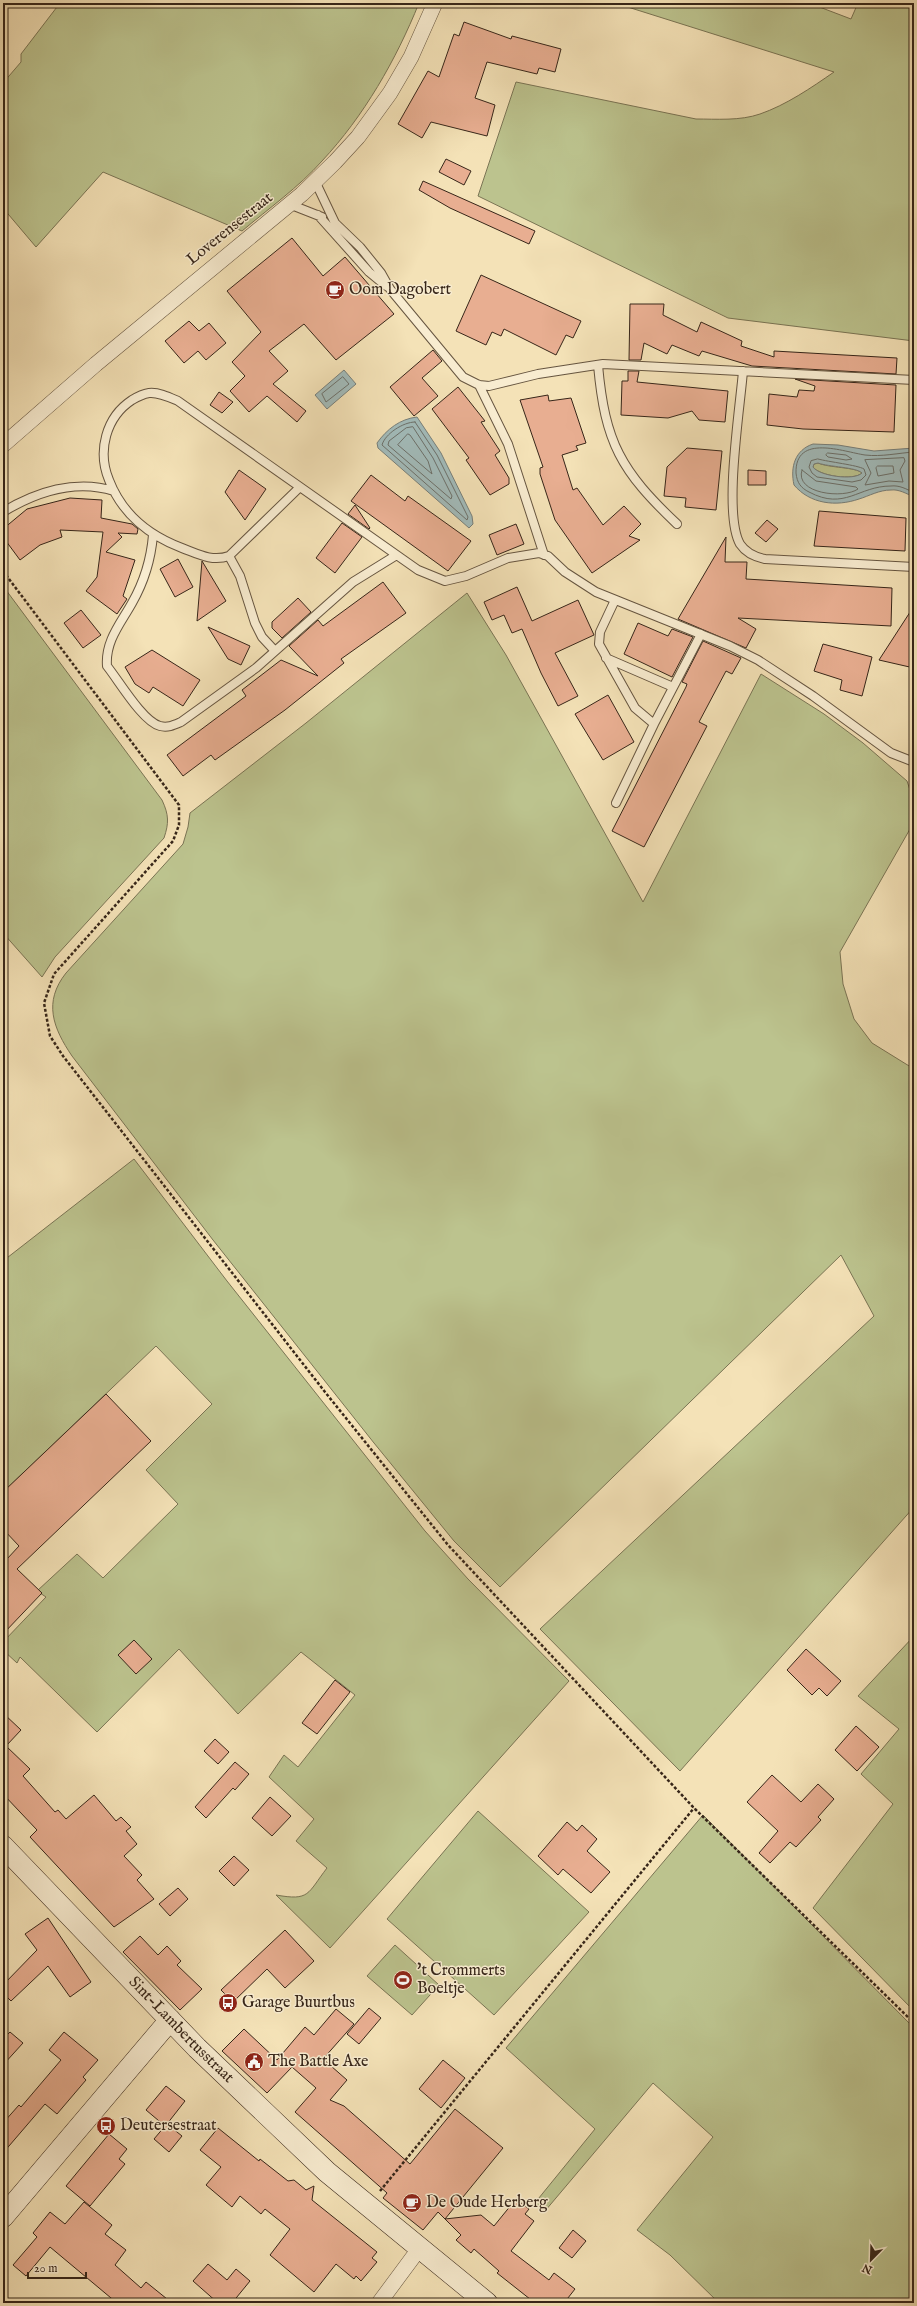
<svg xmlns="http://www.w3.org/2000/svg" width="917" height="2306" font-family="'IM FELL English',serif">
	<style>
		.green { fill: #bcc38e; stroke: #7a7454 }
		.water { fill: #a2bbba; stroke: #777f7a; fill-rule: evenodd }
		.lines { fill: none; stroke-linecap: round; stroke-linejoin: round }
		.shore { stroke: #6c706a; stroke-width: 1 }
		.building { fill: #e8ae91; stroke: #372619 }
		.lane-casing { stroke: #665540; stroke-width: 10 }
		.street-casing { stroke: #665540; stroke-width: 16 }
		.secondary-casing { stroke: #372619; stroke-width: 22 }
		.path { stroke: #372619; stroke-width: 2.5; stroke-dasharray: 3 2; stroke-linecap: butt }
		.lane { stroke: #f8ecd0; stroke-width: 8 }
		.street { stroke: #f8ecd0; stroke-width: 15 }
		.secondary { stroke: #f8ecd0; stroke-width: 21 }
		.labels { text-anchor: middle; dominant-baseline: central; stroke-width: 3; stroke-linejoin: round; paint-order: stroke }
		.street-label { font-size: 16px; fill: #372619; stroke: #f8ecd0 }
		.poi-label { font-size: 16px; fill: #372619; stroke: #f8ecd0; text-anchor: start }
	</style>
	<rect width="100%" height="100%" fill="#f4e2b7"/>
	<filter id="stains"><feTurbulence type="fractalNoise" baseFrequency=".005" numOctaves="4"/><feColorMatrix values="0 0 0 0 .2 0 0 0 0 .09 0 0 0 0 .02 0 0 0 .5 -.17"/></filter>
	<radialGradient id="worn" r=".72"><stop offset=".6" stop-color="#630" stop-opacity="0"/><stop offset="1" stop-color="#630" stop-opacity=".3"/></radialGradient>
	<path class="green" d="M60 3H419C396 60 364 116 322 161 299 187 268 209 242 231L103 172 36 247 3 208V83L21 62V54Z
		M615 3H809L851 19 858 3H914V341L728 318 478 196 516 82 696 119C716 119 740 121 760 114 786 105 811 88 834 72Z
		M818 463C829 468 856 467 862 473 854 481 819 476 813 467L814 464Z
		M3 586 162 800C169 815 169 823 164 838L55 957 42 977 3 933Z
		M467 593 506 655 643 902 761 674 824 714 863 743 907 781 914 802V822L840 952 843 984 854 1019 872 1043 914 1069V1507L680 1771 540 1629 874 1316 841 1255 500 1587 454 1541 374 1443 213 1240 72 1056C53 1028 43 1002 66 973L183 844 188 827 190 813 306 723Z
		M134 1159 227 1281 425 1531 468 1579 569 1681 330 1948 276 1895C310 1901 307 1894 327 1868L296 1841 314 1819 269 1777 284 1755 298 1767 355 1695 301 1652 238 1714 179 1649 97 1732 20 1657 17 1663 3 1650V1642L46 1597 37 1591 77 1554 103 1578 178 1504 146 1470 212 1404 156 1346 3 1492V1261Z
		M914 1636V2011L813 1908 893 1804 861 1774 899 1729 858 1696Z
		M478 1811 589 1912 494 2015 387 1919Z
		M703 1815 914 2028V2303H719L670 2255 637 2230 713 2137 653 2083 545 2211 534 2204 595 2129 506 2048Z
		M395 1945 439 1985 412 2015 367 1976Z"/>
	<path class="water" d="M344 370 356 384 327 409 315 395Z
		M417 417 441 453 472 516 473 524 469 528 378 448 377 443C387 429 400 419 417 417Z
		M813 444 838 445 874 451 914 448V467L909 471 914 474V497C907 494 899 489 891 490 879 490 869 496 859 499 836 507 810 504 794 485 790 467 795 450 813 444ZM818 463C829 467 856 467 862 473 854 481 819 476 813 467L814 464Z"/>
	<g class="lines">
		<path class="shore" d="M343 377 349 384 326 402 322 394Z
			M415 422 437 455 468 517 467 520 382 445C385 434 403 422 415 422Z
			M413 427 433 458 452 496 451 499 388 445 389 441 406 428Z
			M408 434 410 435 428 461 432 474 398 445Z
			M914 452C898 453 882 457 865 455 844 452 795 433 796 473 797 483 801 488 809 492 845 511 858 486 891 486 899 485 907 489 914 493
			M828 453 846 455 852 459 846 460 828 457 826 455Z
			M904 458 905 461 900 470 903 482 889 481 865 485 871 473 865 460Z
			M818 459C829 462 857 465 864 469L866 475 861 480 852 482 817 477 812 473 809 467 811 461Z
			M878 466H893L894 473 878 476 876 468Z
			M802 470 816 481 856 487 858 489C844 499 794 494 802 470Z"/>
	</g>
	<path class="building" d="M464 22 511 39 512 36 561 49 555 72 539 68 537 74 487 62 475 98 495 105 487 136 431 122 422 138 398 124 428 71 439 77 454 34 459 36Z
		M446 159 471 171 464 185 439 172Z
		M423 181 535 231 529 244 450 208 419 190Z
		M292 238 323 276 345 257 394 314 336 360 304 324 269 351 288 371 273 384 306 411 297 422 267 396 249 412 230 391 245 376 232 362 261 332 227 291Z
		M481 275 581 321 573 338 566 335 556 355 504 329 501 336 492 332 486 345 456 331Z
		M630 304H664L663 315 697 332 701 322 742 341 741 346 774 357V351L897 358 896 374 752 366 702 351 699 356 672 345 667 354 644 343 641 360H629Z
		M189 321 199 331 209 323 226 343 206 360 198 351 184 363 165 341Z
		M433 350 442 361 422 378 438 396 414 416 390 387Z
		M628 371H639L637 382 728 391 725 422 699 420 692 411 668 418 621 415 622 381H628Z
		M795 379 896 385 894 432 803 429 767 425 769 394 797 397 799 390 814 391 815 386Z
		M458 387 485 421 481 422 500 451 495 455 509 478V484L490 495 466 460 469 458 432 409Z
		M219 392 233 402 222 413 210 405Z
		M548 395 549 401 571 398 586 443 576 446 578 450 562 455 573 490 577 488 603 525 624 506 641 524 629 536 640 540 592 573 555 520 540 474V468L543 467 520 400Z
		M687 448 722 451 716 510 685 507 686 498 664 496 667 467Z
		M239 470 266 489 245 520 225 492Z
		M748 470 766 471V485H748Z
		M371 475 405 501 408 496 471 541 448 571 351 501Z
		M70 498 102 500 101 518 132 524 138 529 137 534 118 533 122 537 106 552 135 560 123 596 127 599 117 614 86 591 97 577 103 532 60 530 62 537 40 545 20 560 3 537V529L27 509Z
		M355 505 370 528 369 529 348 514Z
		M819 511 906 518 905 551 814 546Z
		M767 520 778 529 766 542 755 533Z
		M342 523 362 537 335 573 316 558Z
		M516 524 524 544 497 555 489 535Z
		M726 537 725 562H747L746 579 892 588 891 626 738 618 756 629 746 648 678 619Z
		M178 559 193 587 175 597 160 569Z
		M202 561 226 601 197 621Z
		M383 582 406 613 341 659 344 663 285 710 215 760 211 755 183 776 167 755 246 696 242 690 281 660 318 676 289 646 318 620 323 626Z
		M517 587 532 621 578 600 594 635 555 653 578 696 558 706 541 673 522 629 512 633 504 615 492 620 484 602Z
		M298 598 311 612 282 638 272 628V622Z
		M914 606V668L879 660Z
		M81 610 101 635 83 648 64 623Z
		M638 623 668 636 672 629 693 637 672 677 624 654Z
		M208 627 250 646 241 665 228 659Z
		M703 641 741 658 732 674 726 671 699 722 707 726 644 847 612 831 686 687 687 684 682 682Z
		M823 644 872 657 862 696 840 690 842 680 814 671Z
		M152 650 200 680 183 706 153 687 149 693 135 684 125 667Z
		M608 695 634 742 603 760 575 714Z
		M106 1394 151 1441 17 1569 42 1593 3 1634V1555L7 1559 19 1546 3 1529V1492Z
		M134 1640 152 1659 136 1674 118 1655Z
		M806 1649 841 1681 827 1696 819 1688 812 1695 787 1670Z
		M335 1680 350 1692 317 1734 302 1723Z
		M3 1713 21 1730 6 1746 30 1769 23 1776 55 1812 58 1810 66 1819 94 1795 116 1821 121 1817 131 1827 126 1831 137 1844 124 1856 142 1875 137 1880 154 1899 114 1927 30 1837 37 1830 3 1794Z
		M856 1726 879 1747 857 1771 835 1750Z
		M215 1739 229 1752 218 1764 204 1751Z
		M235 1762 249 1774 235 1790 233 1788 206 1818 195 1807Z
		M772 1775 801 1802 818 1784 834 1799 818 1817 821 1820 796 1847 790 1842 770 1863 759 1853 778 1831 747 1802Z
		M270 1797 291 1816 272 1836 252 1818Z
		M567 1822 577 1831 582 1825 597 1839 587 1851 610 1872 591 1893 563 1869 558 1875 538 1856Z
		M234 1856 249 1870 234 1886 219 1871Z
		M178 1888 188 1899 170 1916 159 1904Z
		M48 1918 91 1982 70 1997 48 1966 11 2001 3 1993V1985L37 1950 25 1934Z
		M285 1930 314 1961 285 1988 267 1969 233 2002 221 1990Z
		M140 1936 158 1955 167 1946 181 1961 177 1965 202 1989 180 2010 123 1952Z
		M369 2008 381 2018 359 2044 347 2034Z
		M336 2009 354 2024 323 2059 347 2080 330 2100 344 2106 410 2164 455 2109 503 2148 445 2219 481 2215 494 2226 516 2199 529 2209 525 2214 534 2221 511 2251 549 2280 554 2273 575 2289 564 2303H535L497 2273 499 2271 474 2249 471 2253 456 2240 461 2235 438 2212 423 2230 383 2198 387 2193 295 2112 316 2088 292 2067 267 2093 222 2051 244 2029 277 2060 305 2027 314 2035Z
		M10 2032 23 2043 3 2065V2039Z
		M64 2032 98 2060 83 2077 86 2080 57 2114 45 2104 3 2153V2123L19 2105 21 2107 61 2060 49 2050Z
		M443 2060 465 2078 441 2108 419 2089Z
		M166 2086 185 2101 167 2124 182 2136 169 2152 154 2139 165 2126 146 2110Z
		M218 2128 259 2161 260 2159 288 2181 294 2180 306 2190 314 2186 312 2200 377 2252 372 2258 377 2262 361 2281 356 2276 354 2279 336 2264 314 2292 270 2255 290 2229 265 2209 261 2214 240 2196 232 2207 206 2185 221 2167 200 2150Z
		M109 2134 127 2149 119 2159 125 2164 90 2206 66 2186Z
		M84 2202 112 2225 105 2234 126 2250 115 2265 141 2288 146 2282 172 2303H117L50 2247 26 2276 13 2265 37 2237 33 2233 50 2212 65 2224Z
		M573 2230 586 2241 572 2258 559 2248Z
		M208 2264 227 2280 236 2269 250 2281 232 2303H218L193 2281Z"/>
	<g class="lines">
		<g class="lane-casing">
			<path id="lane" d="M315 181 335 223 360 247 381 273 390 289 463 377 479 385 489 386 538 374 603 364 914 380
				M289 204 322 217
				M318 215 369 272 386 286
				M598 365C605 443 621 471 677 524
				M743 371C740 409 723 514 740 544 746 553 755 557 765 559L914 567
				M479 385 508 444 544 555
				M300 487 229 556C212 562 198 554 182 548 150 536 122 514 109 480 97 451 106 417 132 400 137 397 143 394 149 393 159 392 169 397 178 401L418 570 445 581 466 576 508 558 539 553 548 556 565 572 596 592 730 646 758 660 813 696 891 753 914 762
				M3 512C36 492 76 479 114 491
				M153 535C151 559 144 582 132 603 121 623 105 641 107 666 119 681 143 722 160 726 168 728 174 725 181 722L256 668 353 582 395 556
				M229 556 240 576 255 623 262 637 275 651
				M615 600 600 632 599 644 635 708 654 724 701 634
				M606 658 673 687
				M616 803 654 724"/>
		</g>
		<g class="street-casing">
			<path id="street" d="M3 445 96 364 302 194 335 162 358 137 390 93 411 57 435 3
				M379 2303 419 2249"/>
		</g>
		<g class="secondary-casing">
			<g id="secondary">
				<path id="s1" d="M3 1846 197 2048 327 2172 487 2303"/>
				<path d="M3 2217 170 2020"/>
			</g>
		</g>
		<path class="path" d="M3 571 179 805V825L173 841 54 974 44 1003 50 1036 63 1056 325 1392 448 1545 694 1808 914 2023
			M380 2191 694 1808"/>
		<use href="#lane" class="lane"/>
		<use href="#street" class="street"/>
		<use href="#secondary" class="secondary"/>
	</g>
	<defs>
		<g id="cafe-disc" transform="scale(1)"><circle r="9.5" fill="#8f2418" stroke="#f8ecd0"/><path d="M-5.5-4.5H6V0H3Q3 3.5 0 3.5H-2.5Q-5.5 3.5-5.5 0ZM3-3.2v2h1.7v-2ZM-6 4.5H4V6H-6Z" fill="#fff"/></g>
		<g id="stadium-disc" transform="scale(1)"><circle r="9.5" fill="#8f2418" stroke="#f8ecd0"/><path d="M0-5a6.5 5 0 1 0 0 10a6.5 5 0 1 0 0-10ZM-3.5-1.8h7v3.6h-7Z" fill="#fff"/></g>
		<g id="bus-disc" transform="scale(1)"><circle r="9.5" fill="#8f2418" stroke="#f8ecd0"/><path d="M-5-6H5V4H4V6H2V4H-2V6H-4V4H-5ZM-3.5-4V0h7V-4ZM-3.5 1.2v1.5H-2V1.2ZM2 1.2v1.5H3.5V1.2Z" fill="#fff"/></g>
		<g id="civic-disc" transform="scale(1)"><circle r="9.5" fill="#8f2418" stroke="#f8ecd0"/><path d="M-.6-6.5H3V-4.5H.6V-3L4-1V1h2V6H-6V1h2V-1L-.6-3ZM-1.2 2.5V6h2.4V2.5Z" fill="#fff"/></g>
	</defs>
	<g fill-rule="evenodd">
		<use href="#cafe-disc" x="335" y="290"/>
		<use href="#stadium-disc" x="403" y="1980"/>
		<use href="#bus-disc" x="228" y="2003"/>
		<use href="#civic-disc" x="254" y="2062"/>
		<use href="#bus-disc" x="106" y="2126"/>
		<use href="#cafe-disc" x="412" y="2203"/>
	</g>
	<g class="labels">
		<g class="street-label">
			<text transform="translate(230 229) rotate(-39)">Loverensestraat</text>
			<text stroke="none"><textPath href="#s1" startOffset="256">Sint-Lambertusstraat</textPath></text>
		</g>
		<g class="poi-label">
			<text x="349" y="290">Oom Dagobert</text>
			<text x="417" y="1971">'t Crommerts<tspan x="417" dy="18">Boeltje</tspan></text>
			<text x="242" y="2003">Garage Buurtbus</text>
			<text x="268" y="2062">The Battle Axe</text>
			<text x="120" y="2126">Deutersestraat</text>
			<text x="426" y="2203">De Oude Herberg</text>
		</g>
	</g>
	<rect width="917" height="2306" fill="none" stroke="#f4e2b7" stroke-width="16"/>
	<rect x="4" y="4" width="909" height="2298" fill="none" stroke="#372619" stroke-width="2"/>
	<rect x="8" y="8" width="901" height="2290" fill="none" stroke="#372619"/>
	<g transform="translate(871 2260) rotate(203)" stroke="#f8ecd0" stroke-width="3" paint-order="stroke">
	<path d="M0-3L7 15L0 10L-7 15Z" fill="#372619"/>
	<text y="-6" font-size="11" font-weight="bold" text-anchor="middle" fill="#372619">N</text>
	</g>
	<path d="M28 2272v6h58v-6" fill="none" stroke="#372619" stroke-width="2"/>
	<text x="34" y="2272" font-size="12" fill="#372619" stroke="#f8ecd0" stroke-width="3" paint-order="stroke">20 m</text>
	<rect width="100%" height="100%" filter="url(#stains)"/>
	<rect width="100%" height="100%" fill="url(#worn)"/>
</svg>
